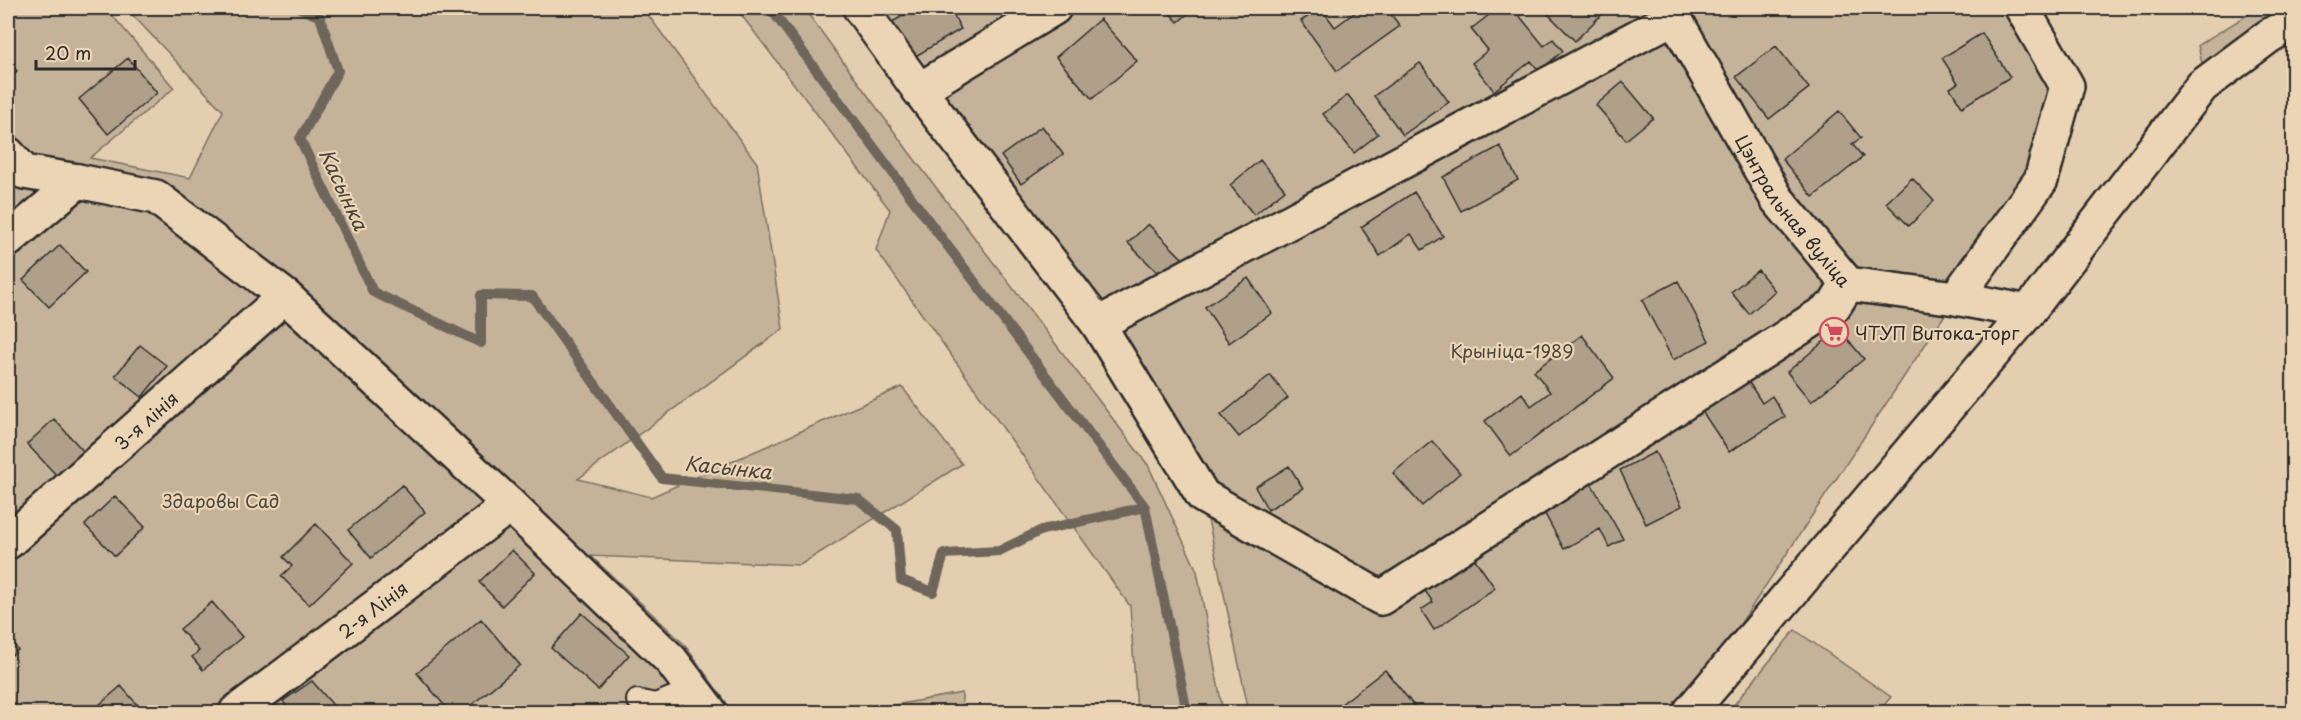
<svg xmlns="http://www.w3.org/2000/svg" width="2301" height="720" font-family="'Playpen Sans',sans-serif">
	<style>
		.green { fill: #c5b399; stroke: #786f62; stroke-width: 1.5 }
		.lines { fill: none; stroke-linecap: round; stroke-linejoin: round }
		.stream { stroke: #6e665a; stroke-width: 10 }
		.building { fill: #b0a08a; stroke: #2b2b2b; stroke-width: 1.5 }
		.lane-casing { stroke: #2b2b2b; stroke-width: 24 }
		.street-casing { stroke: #2b2b2b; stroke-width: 38 }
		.lane { stroke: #ebd5b4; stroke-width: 20 }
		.street { stroke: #ebd5b4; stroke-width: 33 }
		.labels { text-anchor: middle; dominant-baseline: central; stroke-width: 4.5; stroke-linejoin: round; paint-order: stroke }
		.street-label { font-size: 18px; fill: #2b2b2b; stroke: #ebd5b4 }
		.poi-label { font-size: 18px; fill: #2b2b2b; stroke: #ebd5b4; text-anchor: start }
		.park-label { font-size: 18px; fill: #4a4641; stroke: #ebd5b4 }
		.water-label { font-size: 20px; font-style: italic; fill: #47443f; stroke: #ebd5b4 }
	</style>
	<rect width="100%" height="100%" fill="#e3ceaf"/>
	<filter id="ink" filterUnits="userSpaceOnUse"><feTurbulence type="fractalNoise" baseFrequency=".0167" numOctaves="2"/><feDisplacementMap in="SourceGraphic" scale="12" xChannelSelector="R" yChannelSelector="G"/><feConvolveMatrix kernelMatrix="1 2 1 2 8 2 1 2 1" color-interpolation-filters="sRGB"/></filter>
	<g filter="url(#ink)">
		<path class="green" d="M8 8H106L174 88 90 158 190 178 223 111 126 8H643L757 163 783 329 578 479 651 497 902 387 962 464 800 565 591 556 684 644 733 712H8Z
			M736 8H804L909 152 1148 465 1197 571 1223 712H1137L1130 606 876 250 890 210Z
			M860 8H2022L2067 86 2041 180 1956 298 1682 712H1249L1203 496Z
			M2259 8H2293L2203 68 2198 45Z
			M1795 630 1891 697 1878 712H1728Z
			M962 693V712H855Z"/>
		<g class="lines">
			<path class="stream" d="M300 8 320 17 338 71 300 139 373 292 481 343V295L532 296 662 478 858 499 897 530 901 580 933 592 944 554 999 551 1042 530 1145 507 1187 712
				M770 8 925 216 1145 507"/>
		</g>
		<path class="building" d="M917 8H969L954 16 961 29 904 63 883 27Z
			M1165 8H1195L1178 22Z
			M1321 8 1335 27 1361 8H1386L1400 26 1337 71 1301 21Z
			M1498 8H1513L1544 46 1553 39 1563 51 1539 71 1531 61 1494 91 1472 63 1488 50 1471 29Z
			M1550 8H1602L1605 11 1575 41 1546 12Z
			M1100 19 1137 61 1092 99 1056 57Z
			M1982 33 2010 77 1962 107 1950 88 1958 83 1942 58Z
			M1776 46 1809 88 1769 119 1736 77Z
			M128 58 157 93 108 134 79 99Z
			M8 61 17 71 8 80Z
			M1420 63 1449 102 1403 135 1374 96Z
			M1623 82 1653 118 1626 140 1596 105Z
			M1348 95 1378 134 1354 153 1323 114Z
			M1839 111 1861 138 1852 144 1863 157 1813 197 1782 159Z
			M1042 126 1063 154 1021 184 1001 156Z
			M1500 146 1518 180 1461 211 1443 177Z
			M1260 160 1285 190 1254 215 1230 185Z
			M1912 178 1934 201 1909 226 1886 203Z
			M1414 192 1443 236 1422 250 1411 234 1380 256 1361 227Z
			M1148 224 1188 264 1168 283 1128 243Z
			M60 245 86 272 49 307 23 280Z
			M1758 270 1775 291 1749 314 1731 292Z
			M1248 278 1272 313 1229 343 1205 307Z
			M1678 281 1709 341 1673 360 1642 300Z
			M1839 329 1864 359 1811 402 1787 372Z
			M1582 335 1614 378 1511 456 1485 421 1522 393 1531 406 1550 392 1534 371Z
			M140 345 167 366 142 397 115 376Z
			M1270 375 1288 398 1239 437 1221 415Z
			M1748 381 1762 403 1772 396 1785 417 1729 452 1702 411Z
			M54 419 86 454 60 479 27 444Z
			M1432 441 1460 473 1422 506 1393 473Z
			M1655 452 1682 506 1646 524 1620 470Z
			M1289 466 1303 488 1268 510 1255 487Z
			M1587 476 1623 539 1609 547 1600 529 1564 549 1539 503Z
			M402 485 425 512 371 558 348 530Z
			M115 496 145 527 115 556 85 525Z
			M316 524 353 563 309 605 281 576 292 566 283 557Z
			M512 550 535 573 502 606 479 582Z
			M1472 555 1495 588 1434 630 1421 610 1433 602 1423 588Z
			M212 602 242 637 203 670 192 657 199 651 180 629Z
			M582 613 629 655 598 690 551 648Z
			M481 619 520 665 463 712H450L417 673Z
			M8 637 18 650 8 658Z
			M1385 670 1419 712H1331Z
			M312 681 339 712H290L283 701Z
			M121 686 141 709 136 712H91Z"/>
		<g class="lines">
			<g class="lane-casing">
				<path id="lane" d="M637 700 655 704 693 689"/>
			</g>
			<g class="street-casing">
				<g id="street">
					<path d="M860 8 919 90 1098 324 1203 496 1381 598 1834 306 1848 284"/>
					<path id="s1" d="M1669 8 1777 199 1848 284 1956 298 2028 312"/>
					<path d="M919 90 1054 8"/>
					<path d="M8 154 24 172 78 181 156 197 285 296 510 505 671 660 710 712"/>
					<path d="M8 240 78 181"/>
					<path d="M1956 298 2041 180 2067 86 2022 8"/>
					<path d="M1098 324 1674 17"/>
					<path id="s2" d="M8 542 285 296"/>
					<path id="s3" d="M236 712 510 505"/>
					<path d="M1690 712 2028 312 2202 86 2269 36 2294 21"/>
				</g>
			</g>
			<use href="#lane" class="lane"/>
			<use href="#street" class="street"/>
		</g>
	</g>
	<defs>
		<g id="supermarket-ring" transform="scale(1.5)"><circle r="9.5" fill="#ebd5b4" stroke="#d1495b" stroke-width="1.5"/><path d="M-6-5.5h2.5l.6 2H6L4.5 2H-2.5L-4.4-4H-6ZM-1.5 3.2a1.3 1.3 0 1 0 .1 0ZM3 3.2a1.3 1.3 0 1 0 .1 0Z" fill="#d1495b"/></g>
	</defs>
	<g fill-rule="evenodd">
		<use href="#supermarket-ring" x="1834" y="332"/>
	</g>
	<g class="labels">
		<g class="street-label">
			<text stroke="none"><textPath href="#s1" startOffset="238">Цэнтральная вуліца</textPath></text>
			<text stroke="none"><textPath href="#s2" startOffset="184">3-я лінія</textPath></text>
			<text stroke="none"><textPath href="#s3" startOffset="171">2-я Лінія</textPath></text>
		</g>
		<g class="poi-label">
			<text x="1855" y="332">ЧТУП Витока-торг</text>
		</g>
		<g class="park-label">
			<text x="1512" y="350">Крыніца-1989</text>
			<text x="221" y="500">Здаровы Сад</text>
		</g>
		<g class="water-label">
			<text transform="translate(344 189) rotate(65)">Касынка</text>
			<text transform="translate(728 467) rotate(6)">Касынка</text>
		</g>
	</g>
	<rect width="2301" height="720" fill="none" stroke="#ebd5b4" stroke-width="30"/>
	<rect x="15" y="15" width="2271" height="690" fill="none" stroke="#2b2b2b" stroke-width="2" filter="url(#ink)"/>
	<path d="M36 60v9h99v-9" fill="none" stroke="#2b2b2b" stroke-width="3"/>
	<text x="45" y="60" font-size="18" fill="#2b2b2b" stroke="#ebd5b4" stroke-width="4.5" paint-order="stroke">20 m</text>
</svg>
